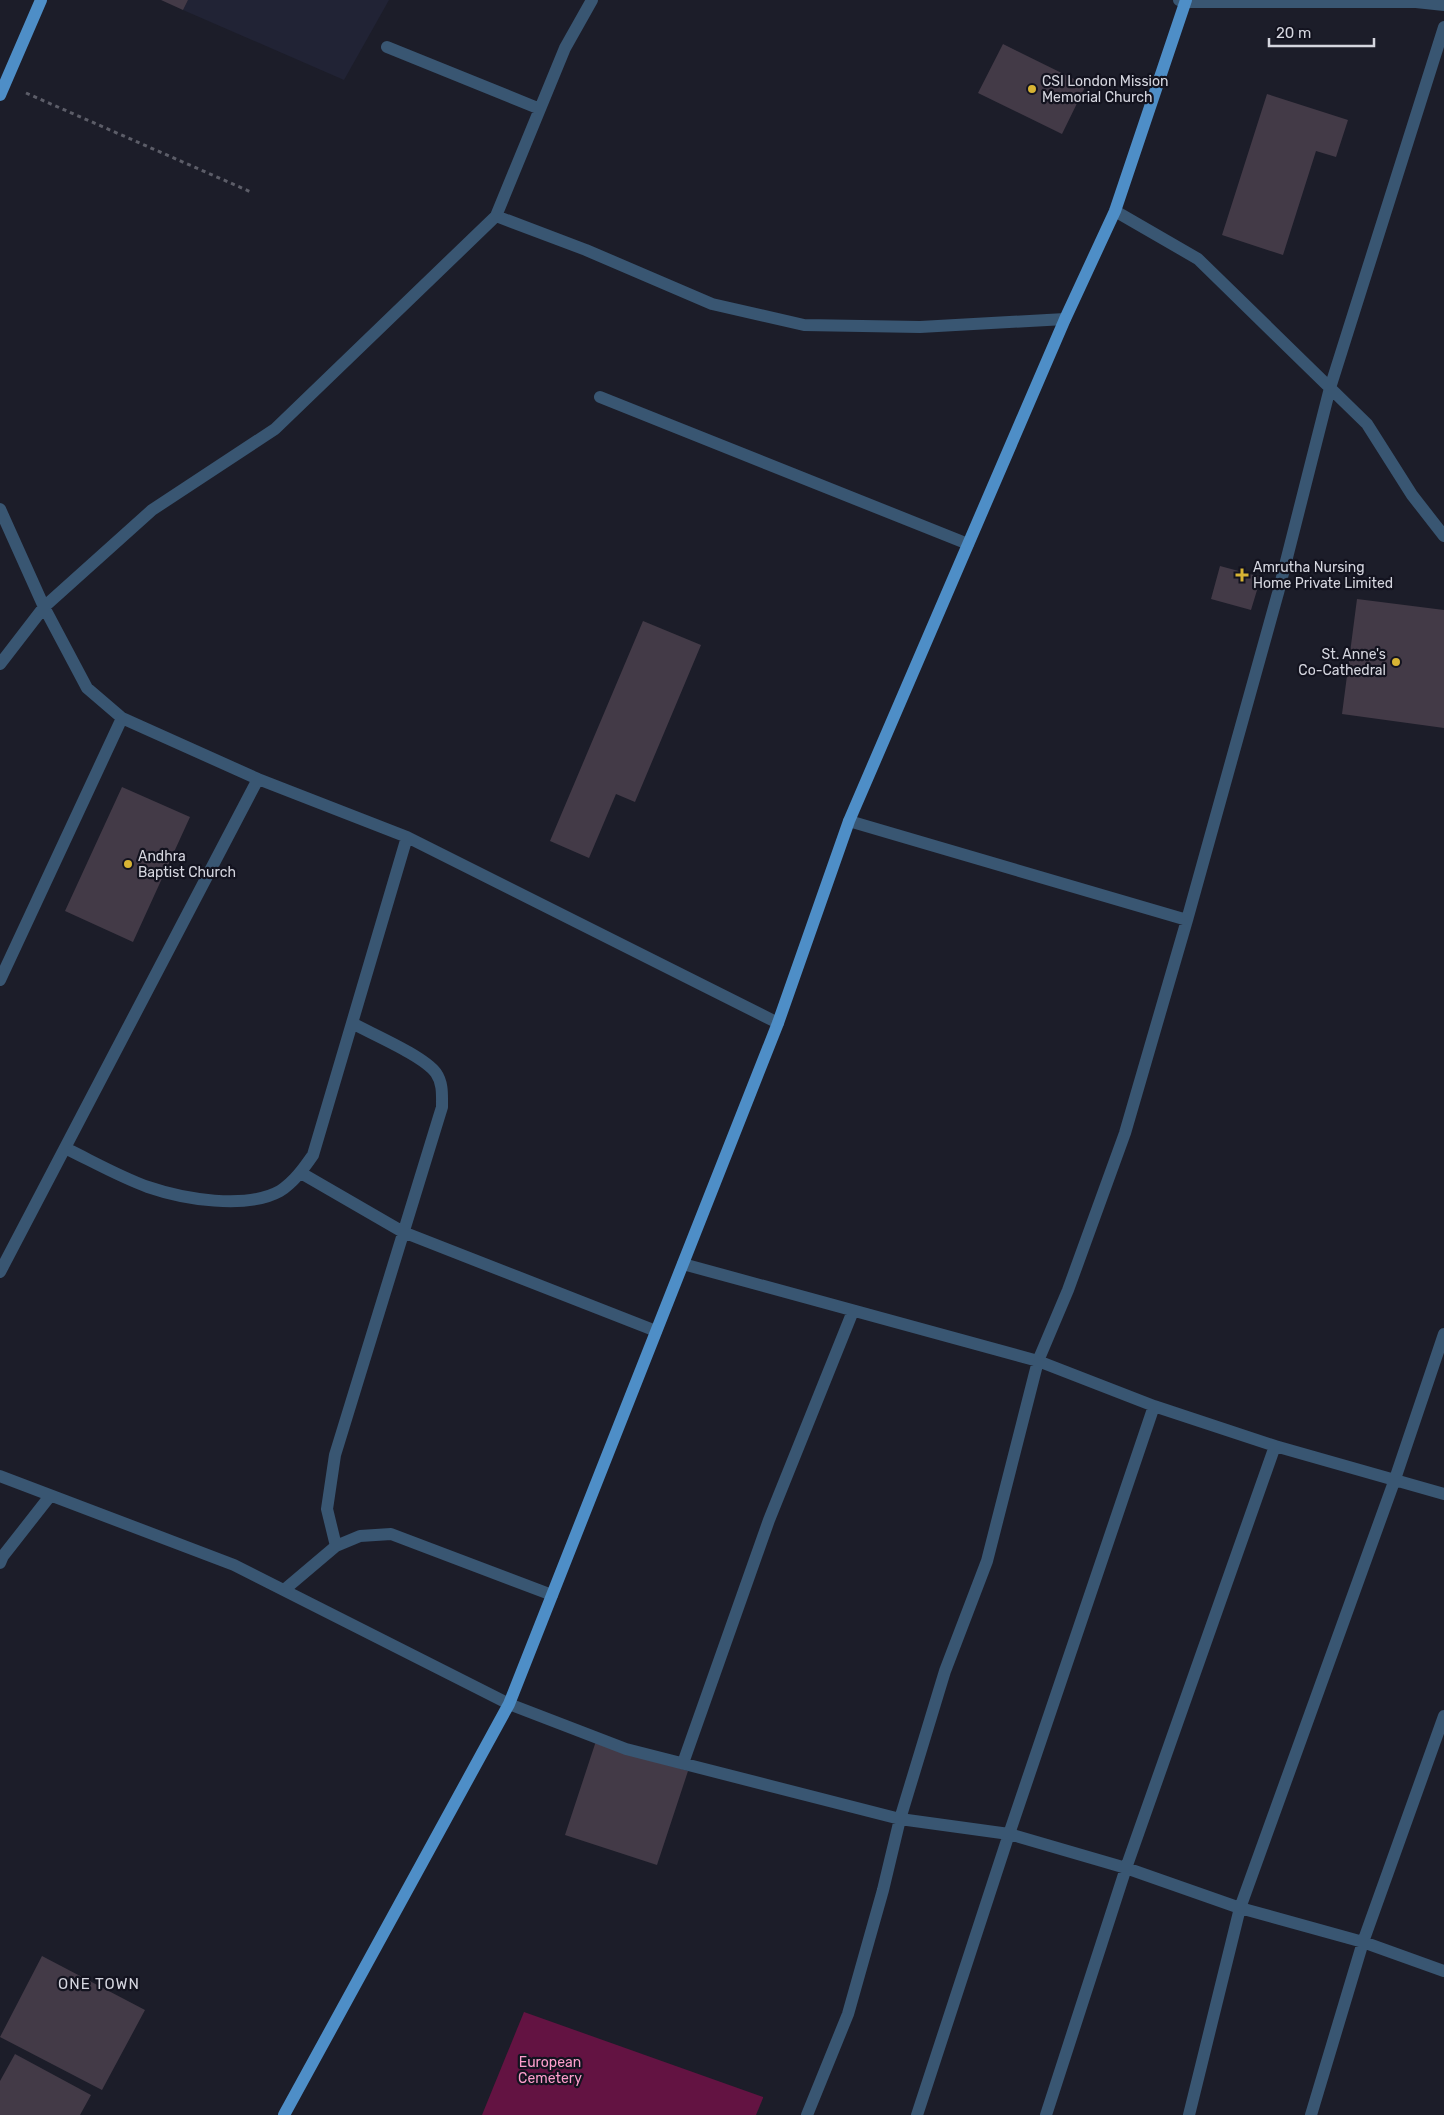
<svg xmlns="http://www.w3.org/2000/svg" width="1444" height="2115" font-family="Rubik,sans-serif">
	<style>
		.built { fill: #212335 }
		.green { fill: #631342 }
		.building { fill: #433a47 }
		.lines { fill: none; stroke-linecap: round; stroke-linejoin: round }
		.path { stroke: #5c5d68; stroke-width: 3; stroke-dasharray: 4 4; stroke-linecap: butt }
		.minor { stroke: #395672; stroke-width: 12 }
		.major { stroke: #4e8ec7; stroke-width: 12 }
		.poi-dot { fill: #d8b434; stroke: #13131f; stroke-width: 2 }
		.labels { text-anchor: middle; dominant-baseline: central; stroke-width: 4.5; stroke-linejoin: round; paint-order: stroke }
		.poi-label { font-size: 14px; fill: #d5d6df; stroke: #13131f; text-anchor: start }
		.park-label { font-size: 14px; fill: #fd9ecc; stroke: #13131f }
		.neighbourhood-label { font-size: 15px; letter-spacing: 1px; fill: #d5d6df; stroke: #13131f }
	</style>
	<rect width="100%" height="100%" fill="#1c1d29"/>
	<path class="built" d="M188 0H389L344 80 183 10Z"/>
	<path class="green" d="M524 2012 763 2097V2098L756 2115H482Z"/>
	<path class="building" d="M161 0H188L183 10Z
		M1003 44 1086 85 1062 134 978 93Z
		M1267 94 1348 120 1336 157 1316 151 1283 255 1222 235Z
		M1220 566 1261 577 1251 610 1211 599Z
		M1357 599 1444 610V728L1342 714Z
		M643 621 701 645 635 802 616 794 589 858 550 841Z
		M122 787 190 817 133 942 65 911Z
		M596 1741 688 1771 657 1865 565 1835Z
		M42 1956 145 2010 102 2090 0 2037Z
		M15 2054 91 2095 80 2115H0V2081Z"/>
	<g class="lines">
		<path class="path" d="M26 93 251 192"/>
		<path class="minor" d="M1179 0 1185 2H1416L1444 5
			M387 47 540 109
			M1115 211 1198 259 1367 424 1412 495 1444 536
			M496 216 586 250 712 304 804 325 920 327 1065 319
			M600 397 968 544
			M0 509 44 607 87 688 122 718 258 779 407 837 778 1023
			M0 664 44 607 152 510 275 429 496 216 565 48 592 0
			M849 821 1187 920
			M0 980 122 718
			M65 1148C92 1161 120 1177 148 1187 183 1199 246 1210 280 1191 294 1182 304 1168 313 1155L407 837
			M301 1173 403 1232 656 1331
			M683 1264 1038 1361 1154 1406 1275 1446 1444 1494
			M0 1272 258 779
			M0 1476 234 1565 509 1704 626 1749 900 1819 1009 1834 1126 1868 1240 1908 1363 1942 1444 1971
			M336 1546 327 1509 335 1455 442 1107C442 1095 443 1083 436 1073 424 1056 372 1034 352 1023
			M0 1563 3 1556 50 1496
			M284 1590 336 1546 360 1536 391 1534 552 1595
			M683 1763 769 1520 853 1311
			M807 2115 848 2014 883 1890 900 1819 945 1671 987 1561 1038 1361 1068 1290 1125 1133 1187 920 1278 593 1330 388 1444 27
			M917 2115 1009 1834 1154 1406
			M1046 2115 1126 1868 1275 1446
			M1189 2115 1240 1908 1395 1479 1444 1334
			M1311 2115 1363 1942 1444 1716"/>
		<path class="major" d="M0 95 41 0
			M284 2115 509 1704 778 1023 849 821 1065 319 1115 211 1186 0"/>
	</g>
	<g class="poi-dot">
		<circle cx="1032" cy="89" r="5"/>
		<path d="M1239.5 567.5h5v5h5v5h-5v5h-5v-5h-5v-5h5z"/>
		<circle cx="1396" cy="662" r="5"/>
		<circle cx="128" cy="864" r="5"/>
	</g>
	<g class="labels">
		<g class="poi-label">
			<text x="1042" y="81">CSI London Mission<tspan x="1042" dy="16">Memorial Church</tspan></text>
			<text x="1253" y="567">Amrutha Nursing<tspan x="1253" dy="16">Home Private Limited</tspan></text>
			<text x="1386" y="654" text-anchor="end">St. Anne's<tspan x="1386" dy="16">Co-Cathedral</tspan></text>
			<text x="138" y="856">Andhra<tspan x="138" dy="16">Baptist Church</tspan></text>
		</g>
		<g class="park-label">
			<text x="550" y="2062">European<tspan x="550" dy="16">Cemetery</tspan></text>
		</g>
		<g class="neighbourhood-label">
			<text x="99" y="1984">ONE TOWN</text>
		</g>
	</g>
	<path d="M1269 38v8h105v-8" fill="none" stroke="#d5d6df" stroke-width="2.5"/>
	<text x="1276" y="38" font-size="15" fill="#d5d6df" stroke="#13131f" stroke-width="4" paint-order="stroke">20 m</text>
</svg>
